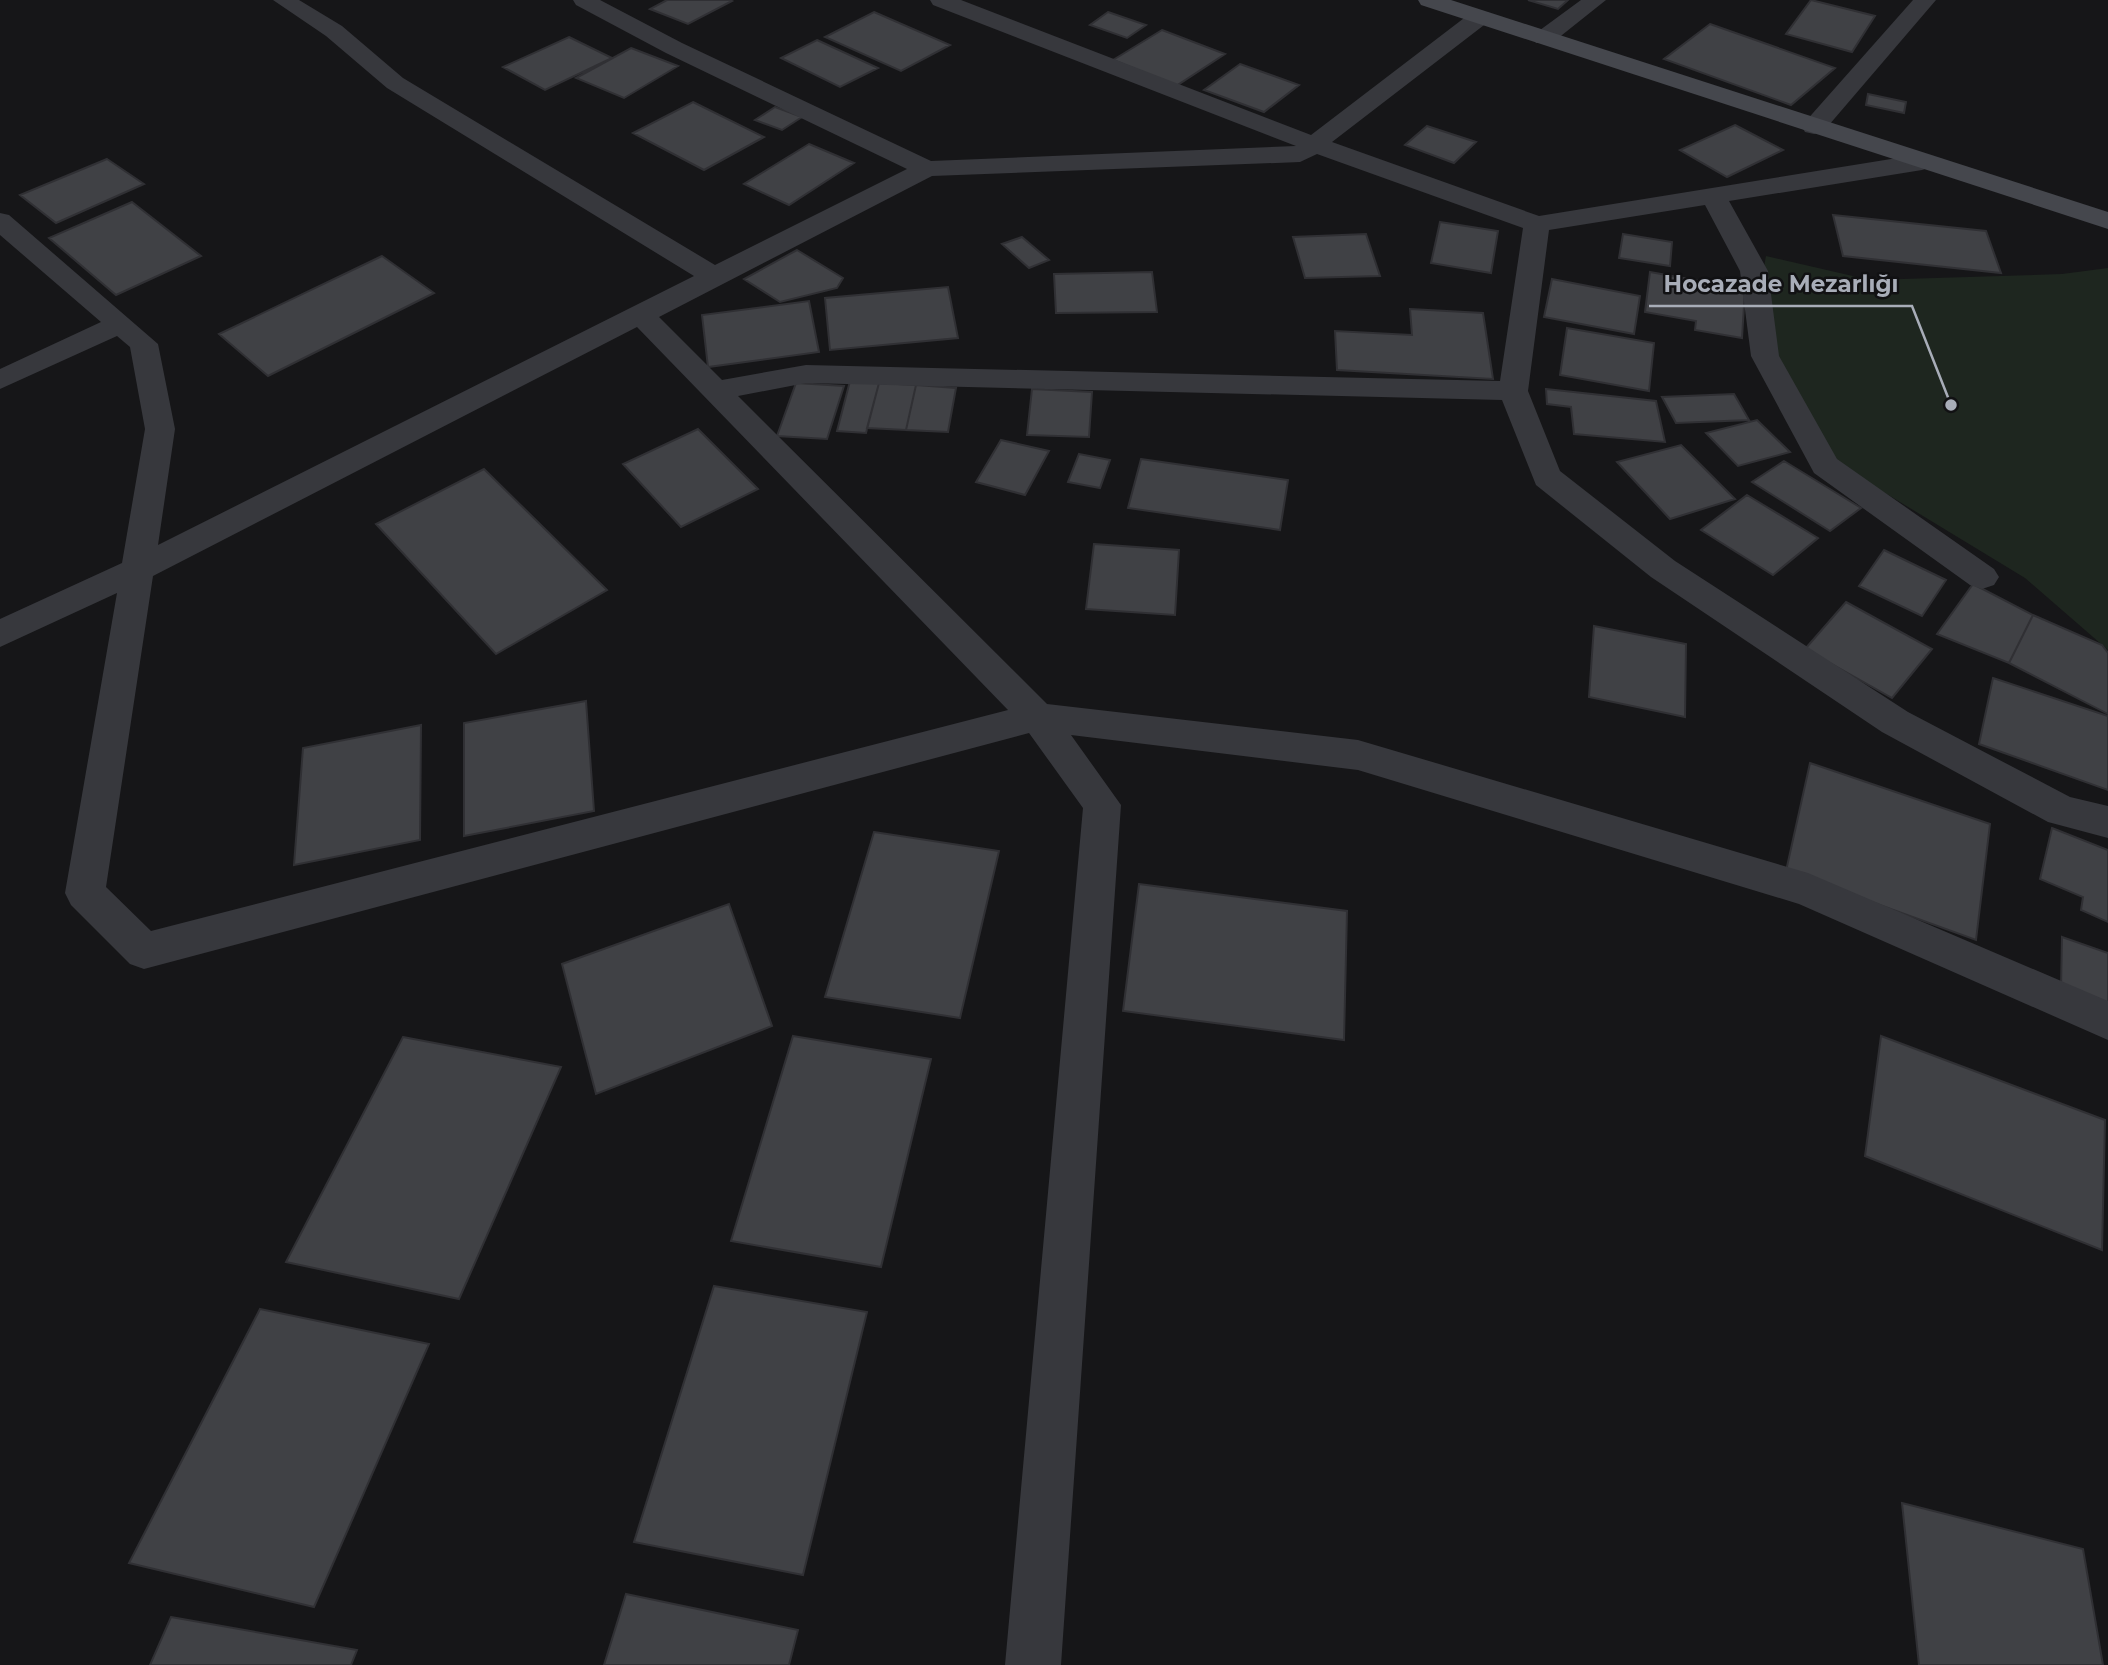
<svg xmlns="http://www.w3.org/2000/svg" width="2108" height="1665" font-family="Montserrat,sans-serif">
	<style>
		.green { fill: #1e261f }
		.building { fill: #404145; stroke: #303034; stroke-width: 2 }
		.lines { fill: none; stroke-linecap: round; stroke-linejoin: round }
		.street { fill: #37383d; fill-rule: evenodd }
		.secondary { fill: #45474d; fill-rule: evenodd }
		.leader { fill: none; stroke: #a8adb8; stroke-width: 2.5 }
		.callout-dot { fill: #a8adb8; stroke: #111113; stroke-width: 2.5 }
		.callout-label { font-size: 23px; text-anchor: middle; font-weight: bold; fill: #a8adb8; stroke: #111113; stroke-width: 5; stroke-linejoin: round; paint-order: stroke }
	</style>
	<rect width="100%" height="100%" fill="#161618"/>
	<path class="green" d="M1766 256 1870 280 2062 274 2108 268V650L2025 578 1821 454 1752 333Z"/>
	<path class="building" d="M667 0H730L732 1 688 24 650 9Z
		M1528 0H1568L1558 9Z
		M1811 0 1875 16 1852 52 1786 34Z
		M874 12 950 45 901 71 825 37Z
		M1108 12 1146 25 1127 38 1090 25Z
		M1710 24 1835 68 1791 105 1664 59Z
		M1162 30 1225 54 1176 86 1113 60Z
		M569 37 612 58 545 90 503 67Z
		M817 40 878 68 840 87 781 58Z
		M631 48 678 66 624 98 576 78Z
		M1240 64 1299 85 1264 112 1204 90Z
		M1868 94 1906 102 1904 113 1866 105Z
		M693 102 764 137 704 170 633 133Z
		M775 107 802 117 782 130 755 120Z
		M1735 125 1783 150 1727 177 1680 150Z
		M1427 126 1476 142 1454 163 1405 145Z
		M809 144 854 163 789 205 744 184Z
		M107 159 144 184 56 223 20 195Z
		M132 202 201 256 116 295 49 238Z
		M1833 215 1986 231 2001 273 1843 256Z
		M1440 222 1498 231 1491 273 1431 263Z
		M1366 234 1380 276 1305 278 1293 237Z
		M1623 234 1672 242 1670 266 1619 258Z
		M1022 237 1049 260 1029 268 1002 244Z
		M797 250 843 278 837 288 780 302 744 279Z
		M382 256 434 293 268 376 219 334Z
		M1152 272 1157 312 1056 313 1054 274Z
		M1650 272 1745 289 1742 338 1695 330 1696 321 1645 312Z
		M1552 279 1640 296 1634 334 1544 317Z
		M948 287 958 338 830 350 825 298Z
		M809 301 819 352 708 367 702 315Z
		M1410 309 1483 313 1493 379 1337 370 1335 331 1412 335Z
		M1567 328 1654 343 1649 391 1560 375Z
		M850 381 879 383 866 433 837 431Z
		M796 383 844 386 827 439 777 436Z
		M879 383 916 385 906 430 867 428Z
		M916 385 956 388 948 432 906 430Z
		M1032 389 1092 392 1089 437 1027 435Z
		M1546 389 1656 401 1665 442 1574 434 1571 407 1547 404Z
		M1734 394 1749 420 1676 423 1662 397Z
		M1757 420 1790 452 1738 466 1706 433Z
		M698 429 758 489 681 527 623 464Z
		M1001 440 1049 451 1025 495 976 482Z
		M1681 445 1735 499 1670 519 1617 462Z
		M1079 454 1110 460 1100 488 1068 482Z
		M1141 459 1288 480 1280 530 1128 508Z
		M1784 461 1861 508 1830 531 1752 482Z
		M484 469 607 590 496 654 376 524Z
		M1747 495 1818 538 1773 575 1701 530Z
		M1094 544 1179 550 1175 615 1086 609Z
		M1884 550 1946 580 1922 616 1859 586Z
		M1973 584 2033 615 2009 663 1937 634Z
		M1846 602 1932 649 1892 698 1805 649Z
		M2033 615 2102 645 2108 653V714L2009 663Z
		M1594 626 1686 644 1685 717 1589 697Z
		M1993 678 2108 716V790L1979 744Z
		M586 701 594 811 464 836V723Z
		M421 725 420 840 294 865 303 748Z
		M1810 763 1990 824 1976 940 1786 871Z
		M2052 828 2108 850V922L2081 910 2083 897 2040 879Z
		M874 832 999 851 960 1018 825 997Z
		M1139 884 1347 911 1344 1040 1123 1011Z
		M729 904 772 1026 596 1094 562 964Z
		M2062 937 2108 953V1004L2061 988Z
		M793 1036 931 1059 881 1267 731 1241Z
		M1881 1036 2105 1120 2102 1250 1865 1156Z
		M403 1037 561 1067 459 1299 286 1262Z
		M714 1286 867 1312 803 1575 634 1542Z
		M260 1309 429 1344 314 1607 129 1563Z
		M1902 1503 2083 1549 2103 1665H1919Z
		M626 1594 798 1630 789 1665H604Z
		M171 1617 357 1650 351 1665H150Z"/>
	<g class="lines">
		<path class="street" d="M273 0H299L342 26 403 78 715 265 907 169 666 53 576 5 573 0H600L682 43 931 161 1296 146 933 5 930 0H961L1311 135 1472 12H1488L1491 17 1488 22 1332 142 1539 216 1922 154 1931 157 1935 162 1931 167 1922 170 1729 201 1768 271 1779 356 1837 459 1994 569 1999 577 1994 585 1982 589 1970 585 1814 473 1751 356 1740 271 1705 205 1549 230 1528 391 1560 471 1675 561 1908 712 2070 797 2108 806V838L2048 822 1882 732 1651 577 1536 485 1502 400 806 383 738 396 1047 704 1358 740 1808 873 2108 1001V1040L1799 904 1358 770 1071 735 1121 805 1061 1665H1005L1083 808 1029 733 144 969 130 964 71 905 65 893 117 593 0 647V619L122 563 145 429 130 347 117 336 0 389V369L101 322 0 235V213L9 215 158 344 175 429 158 545 694 276 387 88 326 36ZM1317 154 1523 228 1500 381 806 365 722 380 659 317 932 176 1300 162ZM637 327 1008 710 151 931 106 887 153 576Z
			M1581 0H1606L1552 43H1536L1533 38 1536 33Z
			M1913 0H1936L1823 132 1814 134 1805 132 1802 127 1805 122Z"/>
		<path class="secondary" d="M1418 0H1451L2108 212V229L1421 5Z"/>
	</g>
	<path class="leader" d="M1951 405L1912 306H1649"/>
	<circle class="callout-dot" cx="1951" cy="405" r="7"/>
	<g class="callout-label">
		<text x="1781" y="292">Hocazade Mezarlığı</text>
	</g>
</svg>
